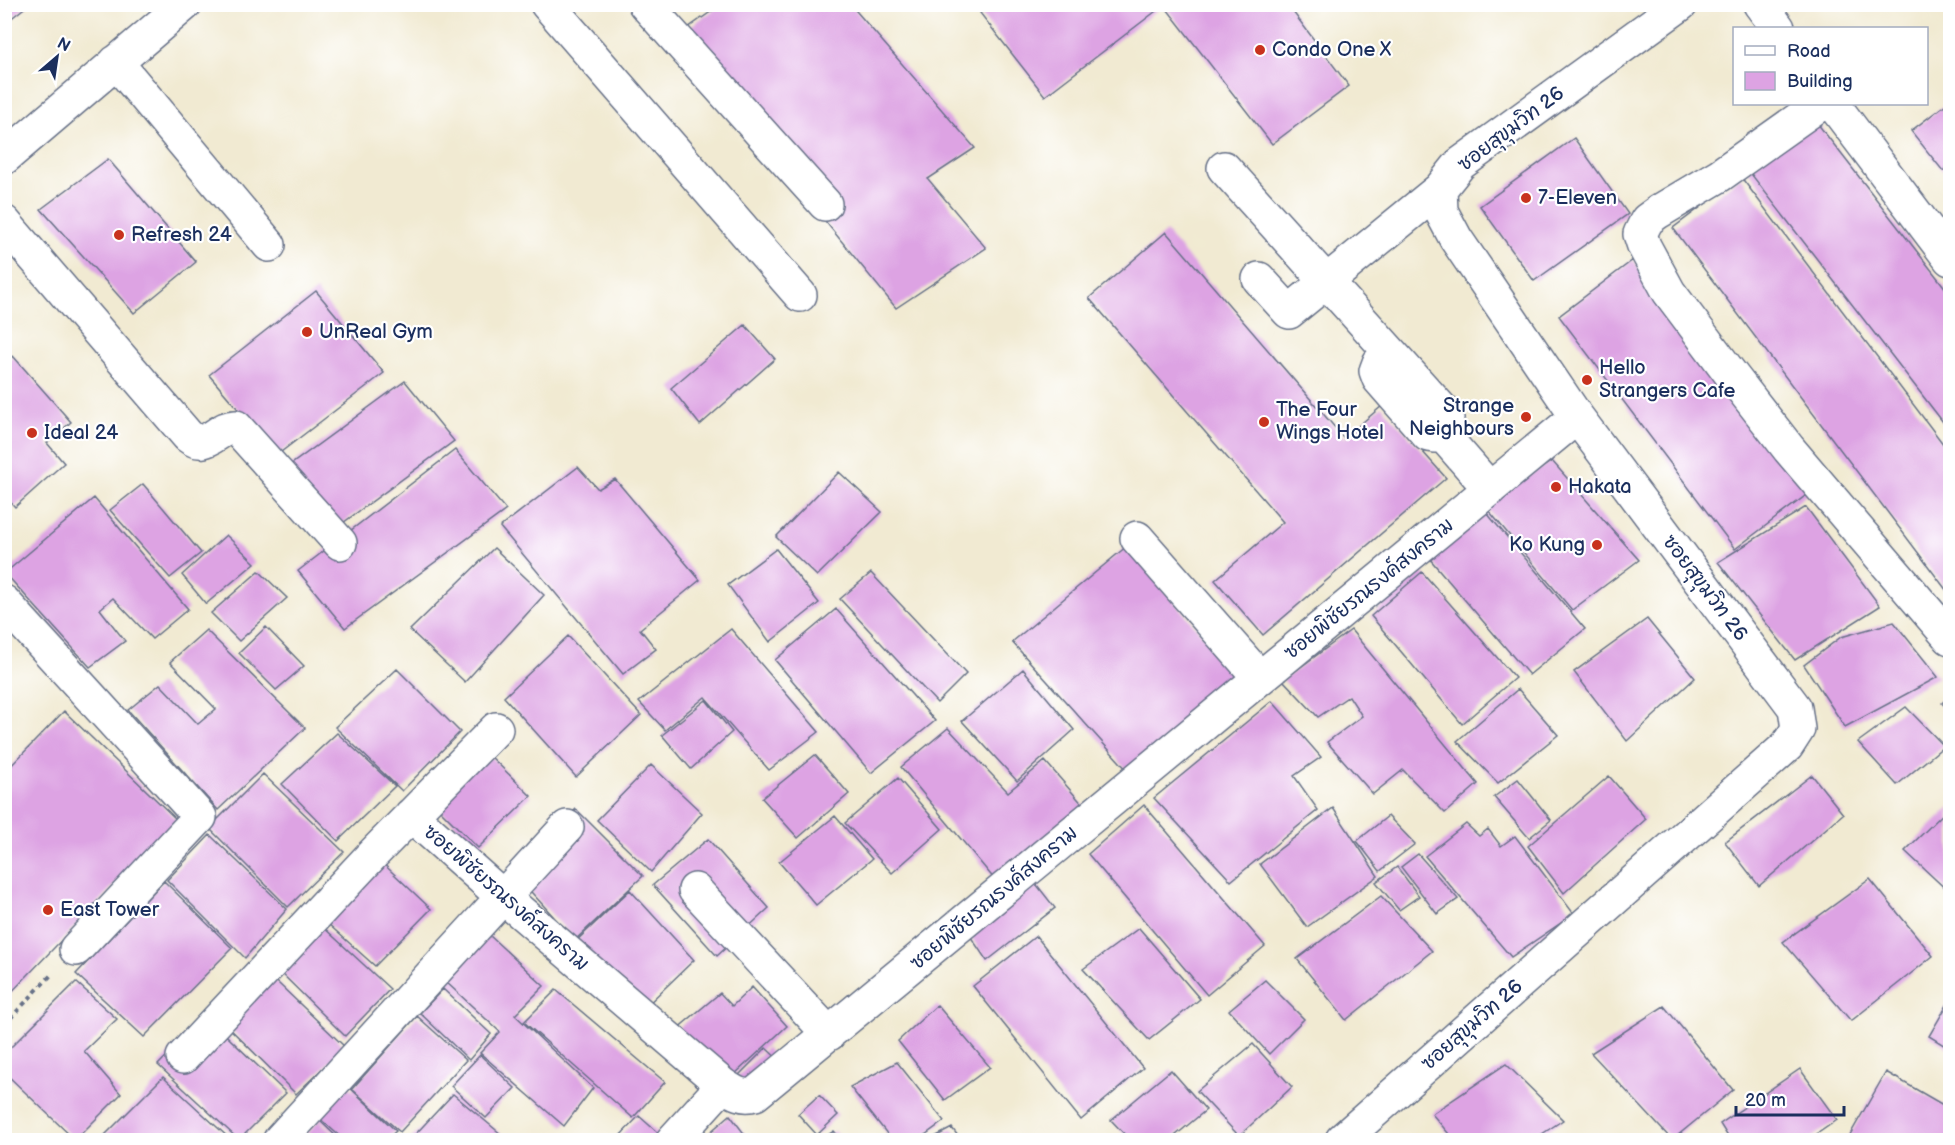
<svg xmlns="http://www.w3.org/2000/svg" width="1955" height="1145" font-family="'Balsamiq Sans','Playpen Sans Thai',sans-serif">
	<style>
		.building { fill: #dda3e3 }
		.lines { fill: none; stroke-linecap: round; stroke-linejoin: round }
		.minor-casing { stroke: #667087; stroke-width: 36 }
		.path { stroke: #667087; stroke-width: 4; stroke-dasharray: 4.5 4.5; stroke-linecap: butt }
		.minor { stroke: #fff; stroke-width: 33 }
		.poi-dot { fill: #c8321e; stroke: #fff; stroke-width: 2 }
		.labels { text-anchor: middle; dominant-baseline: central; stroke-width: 4.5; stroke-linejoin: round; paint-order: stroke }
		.poi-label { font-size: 20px; fill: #1b2f5e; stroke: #fff; text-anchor: start }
		.street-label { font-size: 20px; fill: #1b2f5e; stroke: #fff }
	</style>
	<rect width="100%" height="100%" fill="#fff"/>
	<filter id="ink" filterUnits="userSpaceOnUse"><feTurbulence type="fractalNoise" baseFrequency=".0167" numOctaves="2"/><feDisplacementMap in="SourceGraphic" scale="12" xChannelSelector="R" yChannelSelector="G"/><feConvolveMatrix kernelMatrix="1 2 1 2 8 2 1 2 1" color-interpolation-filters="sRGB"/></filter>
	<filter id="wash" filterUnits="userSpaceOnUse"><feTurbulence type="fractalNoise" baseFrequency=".008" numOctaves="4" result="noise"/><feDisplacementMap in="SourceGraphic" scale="24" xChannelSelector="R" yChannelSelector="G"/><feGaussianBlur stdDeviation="1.35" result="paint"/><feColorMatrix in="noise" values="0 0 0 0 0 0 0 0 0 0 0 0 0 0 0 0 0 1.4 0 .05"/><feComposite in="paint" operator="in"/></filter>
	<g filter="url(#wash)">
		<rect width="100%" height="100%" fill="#f1ead2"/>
		<g id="blocks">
			<path class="building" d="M722 4H850L975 148 928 179 986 248 896 308 675 37Z
				M992 4H1287L1349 86 1272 144 1164 5 1045 96 980 13Z
				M4 5H28L4 24Z
				M1950 101V164L1943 171 1911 131Z
				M1814 119 1950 294V431L1748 170Z
				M1574 138 1628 214 1534 281 1480 206Z
				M108 159 196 262 134 313 41 209Z
				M1741 177 1950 453V595L1673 228Z
				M1166 232 1344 438 1382 406 1446 478 1263 635 1215 580 1283 522 1089 298Z
				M1633 260 1809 493 1735 549 1559 316Z
				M316 291 384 373 277 455 209 375Z
				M745 325 775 359 700 425 671 388Z
				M13 356 71 422 47 443 64 463 15 507 4 495V363Z
				M405 381 454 441 336 528 289 466Z
				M455 450 506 510 345 628 298 571Z
				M1552 461 1639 560 1572 610 1484 505Z
				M578 467 598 489 615 479 700 580 640 629 656 649 623 674 500 527Z
				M839 472 882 512 817 576 776 537Z
				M143 484 201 553 170 578 110 510Z
				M94 498 188 609 152 639 113 598 100 609 125 641 90 667 5 573Z
				M1806 507 1880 606 1795 660 1718 562Z
				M1486 512 1585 629 1529 675 1429 558Z
				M226 535 255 563 206 604 182 575Z
				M1127 546 1239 678 1128 771 1012 642Z
				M494 548 544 595 465 682 410 630Z
				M776 549 819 603 770 642 728 585Z
				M259 571 287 598 239 641 211 613Z
				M1422 572 1515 678 1462 724 1371 616Z
				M871 573 966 674 937 703 840 599Z
				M836 609 935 721 871 773 775 660Z
				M1647 619 1695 678 1627 741 1574 672Z
				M1894 622 1938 677 1845 727 1804 665 1841 637Z
				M266 627 304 666 276 690 239 653Z
				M731 629 819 732 769 770 705 697 665 730 639 702Z
				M206 630 305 728 218 810 128 710 160 684 198 724 216 709 170 662Z
				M1351 630 1478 784 1445 813 1403 770 1373 794 1327 742 1362 716 1349 696 1318 717 1283 680Z
				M568 636 641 715 576 777 504 697Z
				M397 669 460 732 402 791 335 727Z
				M1023 669 1074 730 1017 781 962 721Z
				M1518 689 1558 735 1498 783 1457 741Z
				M1950 695V712L1942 703Z
				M706 700 732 732 691 769 662 735Z
				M1272 701 1321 757 1294 776 1318 810 1231 881 1154 798Z
				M1906 707 1944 746 1897 785 1858 742Z
				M64 711 177 820 4 1000V773Z
				M948 728 1008 792 1045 761 1084 806 995 880 901 767Z
				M337 733 395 786 338 841 282 784Z
				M485 751 531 796 478 848 433 803Z
				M815 755 849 794 798 838 762 798Z
				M651 765 702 813 651 872 597 820Z
				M263 774 344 852 288 907 209 828Z
				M1812 775 1843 814 1759 886 1725 842Z
				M1609 776 1646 819 1564 893 1528 846Z
				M898 778 942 829 892 873 845 823Z
				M1518 779 1551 820 1529 838 1494 797Z
				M1144 805 1265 946 1207 995 1088 854Z
				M1950 807V893L1905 851Z
				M1333 808 1378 876 1307 927 1260 864Z
				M576 809 643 876 575 940 511 870Z
				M835 816 872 859 816 905 779 862Z
				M1388 816 1415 844 1380 871 1357 841Z
				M1466 824 1479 836 1488 829 1501 846 1515 836 1574 914 1511 957 1425 856Z
				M210 835 287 909 245 958 167 880Z
				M708 839 769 908 717 956 653 885Z
				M373 854 431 909 375 966 317 914Z
				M1418 854 1458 899 1437 914 1401 867Z
				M1397 867 1419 896 1399 910 1376 882Z
				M1870 879 1933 956 1851 1021 1783 942Z
				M1033 880 1055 908 987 961 962 924Z
				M164 881 232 948 144 1037 76 974Z
				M630 890 694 960 642 1010 572 945Z
				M1381 896 1432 951 1346 1020 1297 959Z
				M308 913 390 989 345 1036 265 957Z
				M1139 928 1200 999 1149 1040 1083 969Z
				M489 935 544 986 515 1015 593 1088 564 1126 480 1053 500 1032 445 981Z
				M1036 936 1143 1068 1081 1120 973 986Z
				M257 963 345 1047 296 1094 211 1010Z
				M1265 980 1304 1019 1269 1054 1229 1010Z
				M76 982 117 1019 84 1051 121 1094 75 1140 4 1072V1054Z
				M752 987 787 1026 723 1085 671 1034 720 993 732 1006Z
				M443 989 491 1034 469 1060 420 1013Z
				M556 990 665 1082 633 1118 524 1022Z
				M1950 1000V1049L1929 1036Z
				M937 1005 990 1067 945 1100 898 1041Z
				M1664 1006 1733 1090 1672 1140 1591 1053Z
				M206 1016 286 1093 239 1140 158 1065Z
				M417 1016 466 1060 400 1132 352 1089Z
				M1253 1044 1292 1087 1239 1136 1197 1091Z
				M766 1048 783 1064 755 1094 737 1077Z
				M480 1055 515 1088 486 1118 451 1086Z
				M897 1062 944 1121 918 1140H892L850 1087Z
				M1506 1064 1563 1120 1533 1140H1454L1432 1114Z
				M1800 1069 1837 1120 1808 1140H1730L1720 1124Z
				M1171 1070 1206 1110 1170 1140H1130L1111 1120Z
				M1886 1072 1950 1109V1140H1847Z
				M163 1077 231 1140H100Z
				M348 1086 396 1131 386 1140H344L317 1116Z
				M453 1094 508 1140H410Z
				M819 1095 838 1115 817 1135 798 1114Z
				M730 1115 749 1140H701Z
				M639 1116 666 1140H616Z
				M319 1120 340 1140H302Z
				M952 1128 961 1140H929Z
				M834 1131 842 1140H820Z"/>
		</g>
	</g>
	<g filter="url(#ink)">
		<use href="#blocks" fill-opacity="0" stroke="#667087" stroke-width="1.5"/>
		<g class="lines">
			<g class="minor-casing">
				<path id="minor" d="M547 4 800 295
					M645 4 825 204
					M1760 4 1778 28
					M116 62 269 245
					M1820 104 1720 175 1658 212 1647 220 1640 234 1644 246 1669 292 1733 377 1789 449 1950 638
					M1833 104 1950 259
					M4 158 185 4
					M1224 168 1447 415V424L1442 434 1435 436 1428 435 1379 379 1376 371 1379 363 1385 359 1397 362
					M4 222 188 436C208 452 217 426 236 427L340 543
					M1259 279 1289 312 1440 189 1460 164 1681 4
					M1442 434 1490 489
					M1137 538 1260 678
					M4 602 200 817 76 949
					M411 815 503 897 723 1085C734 1092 742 1098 755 1094L1577 417
					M695 890 829 1034
					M183 1057 373 854 496 729
					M280 1140 567 827
					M673 1140 723 1085
					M1342 1140 1787 746 1798 729 1795 708 1577 417 1456 239 1441 211 1440 189"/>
			</g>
			<path class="path" d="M4 1025 53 973"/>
			<use href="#minor" class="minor"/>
		</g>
	</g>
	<g class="poi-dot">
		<circle cx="1260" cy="50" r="6"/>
		<circle cx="1526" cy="198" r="6"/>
		<circle cx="119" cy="235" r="6"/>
		<circle cx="307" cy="332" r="6"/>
		<circle cx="1587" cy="380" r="6"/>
		<circle cx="1526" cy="417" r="6"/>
		<circle cx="1264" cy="422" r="6"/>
		<circle cx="32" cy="433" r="6"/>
		<circle cx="1556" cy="487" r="6"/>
		<circle cx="1597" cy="545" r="6"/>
		<circle cx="48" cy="910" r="6"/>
	</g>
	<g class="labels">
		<g class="poi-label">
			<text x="1272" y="50">Condo One X</text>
			<text x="1538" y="198">7-Eleven</text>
			<text x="131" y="235">Refresh 24</text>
			<text x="319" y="332">UnReal Gym</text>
			<text x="1599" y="368">Hello<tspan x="1599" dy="23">Strangers Cafe</tspan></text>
			<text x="1514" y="406" text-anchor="end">Strange<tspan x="1514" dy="23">Neighbours</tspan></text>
			<text x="1276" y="410">The Four<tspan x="1276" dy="23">Wings Hotel</tspan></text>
			<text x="44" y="433">Ideal 24</text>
			<text x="1568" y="487">Hakata</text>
			<text x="1585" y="545" text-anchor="end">Ko Kung</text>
			<text x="60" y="910">East Tower</text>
		</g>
		<g class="street-label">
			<text transform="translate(1511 129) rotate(-37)">ซอยสุขุมวิท 26</text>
			<text transform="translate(1705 588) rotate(53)">ซอยสุขุมวิท 26</text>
			<text transform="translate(1369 589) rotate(-39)">ซอยพิชัยรณรงค์สงคราม</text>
			<text transform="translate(506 898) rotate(41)">ซอยพิชัยรณรงค์สงคราม</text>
			<text transform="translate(994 898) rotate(-40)">ซอยพิชัยรณรงค์สงคราม</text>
			<text transform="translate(1472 1025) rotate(-41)">ซอยสุขุมวิท 26</text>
		</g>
	</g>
	<rect width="1955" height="1145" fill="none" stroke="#fff" stroke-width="24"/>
	<rect x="1733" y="27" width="195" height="78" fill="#ffffff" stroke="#a4acbf" stroke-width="1.5"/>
	<rect x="1745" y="46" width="30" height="9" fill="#ffffff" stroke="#a4acbf" stroke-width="1.5"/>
	<text x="1787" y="57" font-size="18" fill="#1b2f5e">Road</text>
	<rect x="1745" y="72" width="30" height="18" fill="#dda3e3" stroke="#a4acbf" stroke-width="1.5"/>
	<text x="1787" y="87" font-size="18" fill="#1b2f5e">Building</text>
	<g transform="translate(57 57) rotate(29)" stroke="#ffffff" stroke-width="4.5" paint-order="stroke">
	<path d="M0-4.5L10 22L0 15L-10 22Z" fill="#1b2f5e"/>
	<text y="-9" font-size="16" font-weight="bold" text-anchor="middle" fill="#1b2f5e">N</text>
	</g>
	<path d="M1736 1106v9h108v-9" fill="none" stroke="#1b2f5e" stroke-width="3"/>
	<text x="1745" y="1106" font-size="18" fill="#1b2f5e" stroke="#ffffff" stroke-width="4.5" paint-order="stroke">20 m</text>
</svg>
